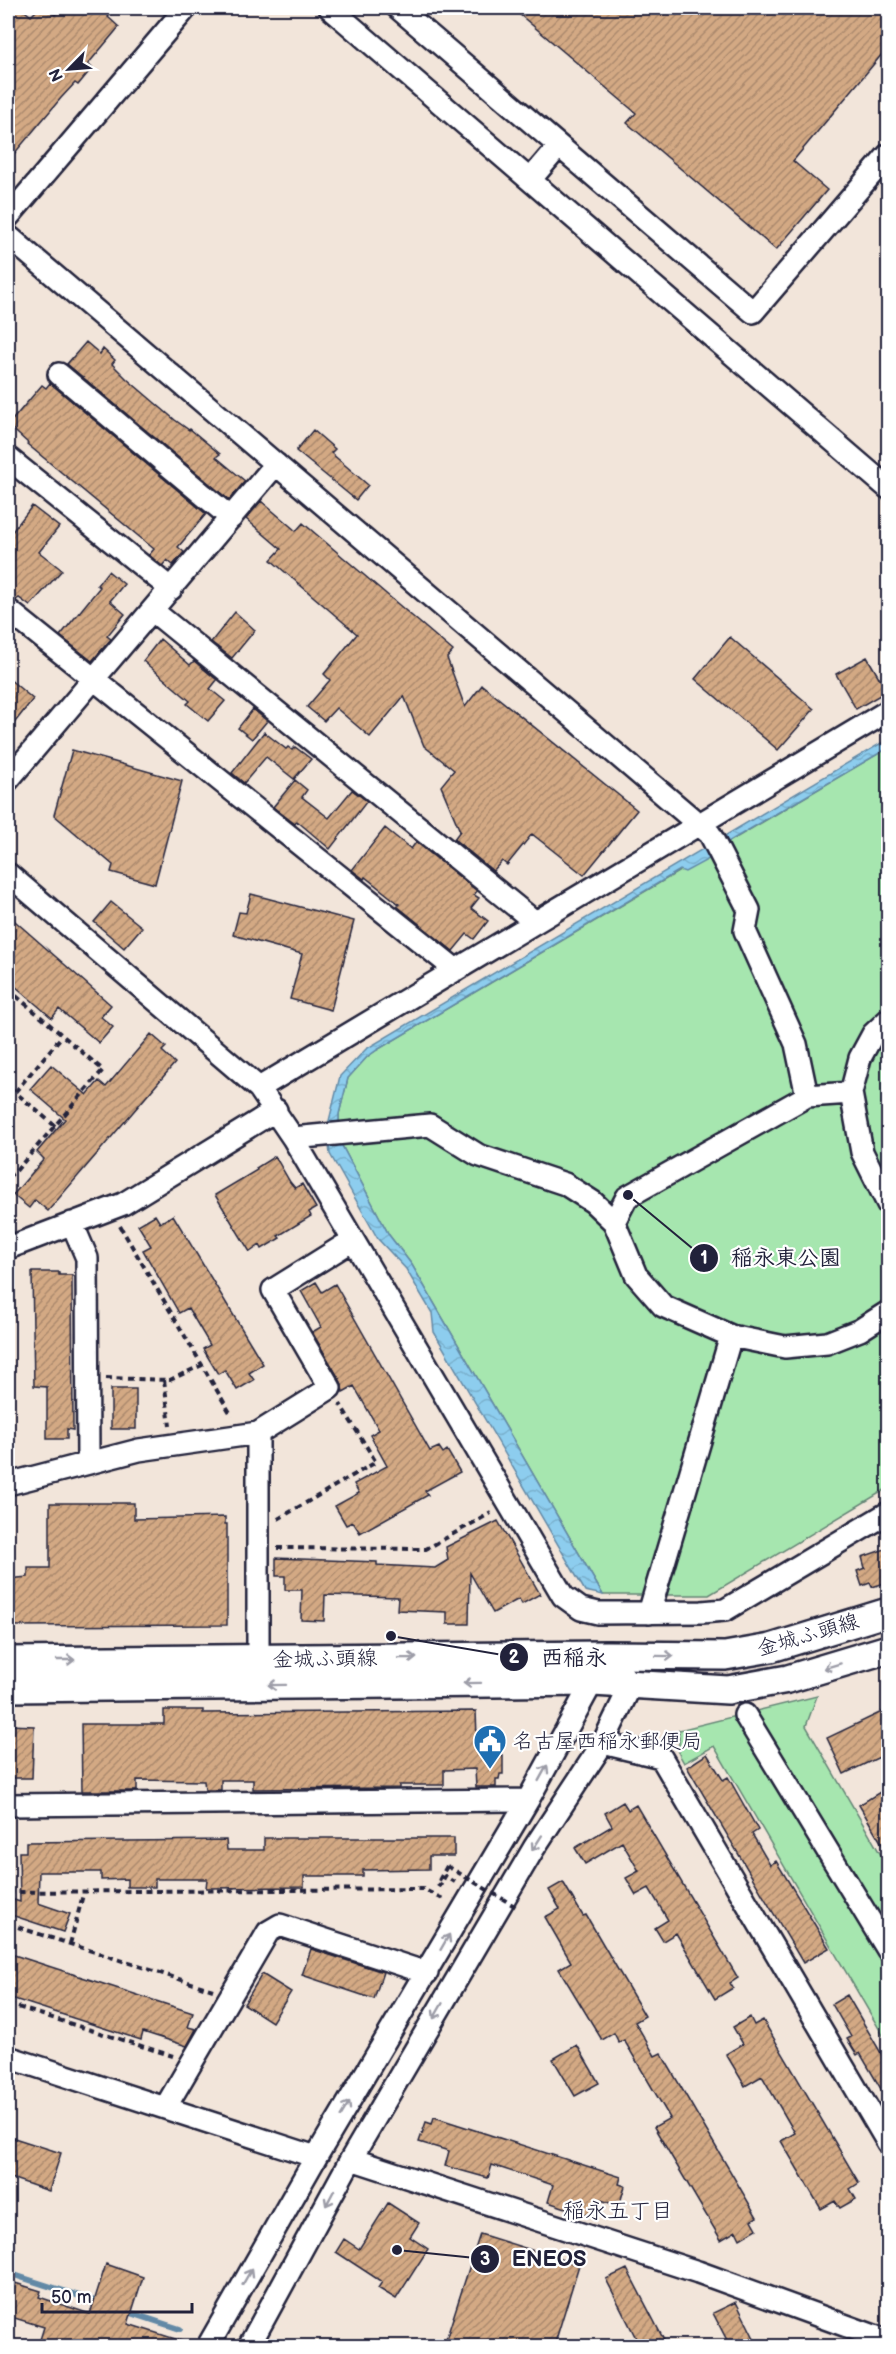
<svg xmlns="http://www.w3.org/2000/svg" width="896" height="2354" font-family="'Balsamiq Sans','Klee One',sans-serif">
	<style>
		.green { fill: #a6e6af; stroke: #648475; stroke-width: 1.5 }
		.water { fill: url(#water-waves); stroke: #6289a6; stroke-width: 1.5 }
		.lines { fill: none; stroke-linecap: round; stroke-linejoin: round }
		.stream { stroke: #6289a6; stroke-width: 6 }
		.building { fill: url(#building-hatch); stroke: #22223b; stroke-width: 1.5 }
		.minor-casing { stroke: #22223b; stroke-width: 26 }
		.major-casing { stroke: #22223b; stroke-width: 32 }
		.path { stroke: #22223b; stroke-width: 4; stroke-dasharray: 6 4.5; stroke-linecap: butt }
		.minor { stroke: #fff; stroke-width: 21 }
		.major { stroke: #fff; stroke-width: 27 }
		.path-bridge { stroke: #22223b; stroke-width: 4; stroke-dasharray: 6 4.5; stroke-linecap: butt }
		.oneway { stroke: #9c9ca7 }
		.labels { text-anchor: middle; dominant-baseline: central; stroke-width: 4.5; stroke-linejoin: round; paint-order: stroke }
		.street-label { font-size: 21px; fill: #22223b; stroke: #fff }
		.poi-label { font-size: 21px; fill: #22223b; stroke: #fff; text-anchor: start }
		.neighbourhood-label { font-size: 22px; fill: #22223b; stroke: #fff }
		.leader { fill: none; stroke: #22223b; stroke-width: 2 }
		.callout-dot { fill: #22223b; stroke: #fff; stroke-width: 2 }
		.mark-label { font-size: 18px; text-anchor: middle; font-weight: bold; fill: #fff }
		.callout-label { font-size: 22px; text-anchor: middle; font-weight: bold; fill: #22223b; stroke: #fff; stroke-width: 4.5; stroke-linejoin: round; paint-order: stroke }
	</style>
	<defs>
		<pattern id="water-waves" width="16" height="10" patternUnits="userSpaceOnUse" patternTransform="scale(1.5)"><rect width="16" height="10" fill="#8dcdee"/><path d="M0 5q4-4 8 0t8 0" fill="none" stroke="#79b0cd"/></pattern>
		<pattern id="building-hatch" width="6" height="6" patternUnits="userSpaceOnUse" patternTransform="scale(1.5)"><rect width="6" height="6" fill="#d3a984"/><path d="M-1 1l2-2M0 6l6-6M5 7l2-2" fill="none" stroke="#ab896d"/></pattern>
	</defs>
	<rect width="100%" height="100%" fill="#f2e5da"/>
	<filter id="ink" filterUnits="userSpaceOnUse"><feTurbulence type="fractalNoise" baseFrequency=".0167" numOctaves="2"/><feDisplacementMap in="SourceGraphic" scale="12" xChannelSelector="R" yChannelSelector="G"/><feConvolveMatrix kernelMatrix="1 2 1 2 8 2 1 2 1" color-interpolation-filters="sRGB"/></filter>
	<g filter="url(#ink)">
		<path class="green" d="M888 748V1488L709 1595H603L412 1265 389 1235 339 1140V1114L348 1078 367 1057 377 1050Z
			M817 1696 806 1726 888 1867V2044L714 1746 684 1763 679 1754V1730Z"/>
		<path class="water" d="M888 739V748L726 843 709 859 685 872 680 870 377 1050 367 1057 348 1078 339 1114V1140L389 1235 412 1265 603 1595 585 1591 434 1332 432 1313 406 1269 378 1239 330 1154 327 1129 340 1076 366 1049Z"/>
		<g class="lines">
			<path class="stream" d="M8 2273 101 2303
				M125 2311 180 2329"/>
		</g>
		<path class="building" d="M8 8H21L31 16 39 8H46L55 15 61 8H116L108 17 119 27 88 64 92 68 78 85 75 83 61 98 8 161Z
			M512 8H888V47L793 161 827 190 776 250 627 123 636 113Z
			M86 342 100 354 103 349 115 360 112 364 127 379 175 420 189 430 190 429 220 454 216 457 245 481 229 500 67 364Z
			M50 383 206 514 178 547 184 552 173 565 167 560 162 566 149 555 154 549 27 444 28 443 8 425 42 385 46 388Z
			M313 430 335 449 331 453 368 485 356 500 296 451Z
			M261 501 296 531 303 523 453 651 447 658 465 707 482 685 637 810 584 875 532 834 507 865 502 861 493 871 454 839 460 831 441 786 454 770 424 746 404 696 370 737 336 708 324 721 307 707 330 680 324 674 357 634 271 560 281 549 246 519Z
			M32 506 59 527 39 552 62 570 30 606 19 598 16 600 8 598V537Z
			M108 571 124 584 110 601 125 614 107 636 111 639 92 661 60 636 100 587 97 585Z
			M235 612 255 630 232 658 211 642Z
			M730 637 814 709 778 750 695 679Z
			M160 639 190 665 194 661 217 680 210 689 225 701 208 721 187 704 190 701 143 661Z
			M867 657 887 691 856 709 836 674Z
			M8 678 33 699 8 731Z
			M253 709 267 721 252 739 238 728Z
			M264 732 286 749 288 747 292 750 295 747 311 759 294 779 266 757 244 783 232 773Z
			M72 750 182 781 155 884 111 872 113 865 54 815Z
			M295 780 307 790 302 797 329 818 352 790 367 801 330 849 297 821 295 824 273 807Z
			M385 828 411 849 416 842 477 891 474 895 479 898 471 908 488 921 474 939 467 934 453 951 397 906 399 904 365 877 364 879 352 870Z
			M251 894 354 921 331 1010 290 999 302 954 233 935 239 912 246 913Z
			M111 902 142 927 124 948 94 922Z
			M8 915 111 1005 101 1017 113 1027 99 1043 59 1009 52 1018 8 980Z
			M151 1034 166 1047 162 1051 175 1063 48 1211 35 1200 29 1208 13 1195 44 1159 37 1152 65 1119 30 1089 51 1065 87 1095 99 1081 106 1087Z
			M275 1156 290 1182 295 1188 302 1184 316 1208 309 1212 311 1216 278 1236 280 1238 262 1249 260 1245 250 1252 215 1195 257 1170 256 1168Z
			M155 1215 160 1223 173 1215 263 1364 249 1373 254 1380 237 1390 225 1370 218 1374 203 1349 210 1345 188 1308 179 1313 143 1250 151 1246 138 1225Z
			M32 1272H59V1275H72L73 1430 67 1429V1439H47V1387L34 1386Z
			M316 1282 322 1292 335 1284 430 1451 439 1447 443 1453 447 1450 460 1472 425 1491 428 1495 360 1533 353 1522 346 1525 335 1506 359 1493 354 1484 387 1466 370 1435 379 1430 354 1386 343 1392 341 1382 312 1332 321 1327 301 1291Z
			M111 1389H136V1429H111Z
			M50 1503H134V1519L225 1517V1524H227V1625L8 1626V1579L28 1577V1568H50Z
			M498 1521 540 1594 522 1604 519 1599 493 1613 470 1573 469 1624H447V1612L397 1610 398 1597 325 1595 324 1621 301 1620 302 1590H285V1576H276V1558L377 1562V1565L435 1568 448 1560 446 1547Z
			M888 1548V1582L872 1587 870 1583 862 1586 857 1571 865 1568 862 1557Z
			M888 1709V1753L844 1774 827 1738Z
			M164 1710H203V1713L476 1711 477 1737H483V1755H503V1774H500L499 1779H496V1787H476L475 1769 444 1770V1785H399V1788L253 1789V1780H221V1790H205L204 1781 137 1780V1791H82L81 1724H164Z
			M8 1725 34 1726 32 1778H8Z
			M707 1754 723 1780 728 1777 758 1830 752 1834 770 1865 776 1861 829 1948 803 1963 687 1767Z
			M888 1787V1854L859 1805Z
			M623 1802 628 1810 636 1805 738 1978 730 1983 733 1988 715 1999 676 1933 663 1941 655 1928 668 1920 649 1888 636 1895 626 1878 639 1871 622 1842 585 1864 575 1848 612 1826 605 1813Z
			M264 1838H454V1856H429V1869L363 1870V1876H304V1887L206 1888 207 1879H155V1887H127V1879L101 1880V1872H39L38 1903 70 1914 63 1932 8 1914V1898L20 1902 19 1852H26V1842L226 1840 227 1850H264Z
			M563 1882 583 1916 586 1915 645 2016 635 2022 655 2056 661 2053 757 2217 752 2220 757 2229 740 2239 736 2231 721 2240 654 2127 670 2118 624 2040 619 2043 614 2033 602 2040 559 1969 571 1962 545 1917 560 1909 549 1890Z
			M311 1949 383 1972 374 1999 302 1975Z
			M8 1953 193 2013 188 2027 196 2029 187 2046 143 2032 141 2040 8 1997Z
			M262 1974 291 1992 272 2022 244 2004Z
			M847 1995 888 2065V2101L860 2053 857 2055 847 2039 851 2037 832 2004Z
			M750 2017 754 2025 763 2020 859 2183 850 2189 856 2199 840 2208 835 2201 821 2209 781 2141 795 2133 762 2076 745 2086 726 2054 743 2044 733 2027Z
			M577 2045 599 2083 575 2096 553 2059Z
			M434 2117 621 2177 619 2184 625 2186 619 2206 598 2199 593 2217 548 2202 553 2185 492 2165 488 2178 445 2166 449 2151 419 2142 426 2122 432 2124Z
			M8 2136 61 2153 49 2191 8 2177Z
			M388 2203 419 2223 410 2237 428 2249 396 2299 378 2288 382 2282 336 2252 344 2239 359 2249Z
			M480 2234 579 2265 554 2346H444Z
			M106 2264 143 2277 128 2324 188 2343V2346H51L39 2343 44 2327 8 2316V2305L15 2283 41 2291 39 2297 90 2314Z
			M627 2269 667 2346H640L606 2279Z
			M736 2302 758 2346H730L713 2313Z"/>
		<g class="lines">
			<g class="minor-casing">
				<path id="minor" d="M330 8 888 488
					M398 8 753 312 888 155
					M530 180 559 146
					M8 217 186 8
					M8 236 710 834 749 910 745 931 796 1044 807 1096
					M59 374 231 518
					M8 458 171 589
					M8 610 456 970
					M153 611 535 922
					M8 780 276 464
					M8 874 259 1088 293 1138 563 1596 581 1609 598 1613 702 1612 725 1610 888 1513
					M888 1020 873 1034 860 1058 851 1093 862 1152 888 1204
					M259 1088 888 711
					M293 1138 430 1125 478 1155 565 1184 593 1202 614 1222 636 1275 663 1306 731 1336 785 1347 827 1343 860 1330 888 1312
					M614 1222 627 1197 807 1096 851 1093
					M72 1223 87 1258 88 1463
					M8 1248 123 1204 276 1110
					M258 1433V1659
					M8 1484 139 1450 258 1433 330 1388 273 1290 353 1240
					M649 1613 731 1336
					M745 1715 888 1950
					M603 1743 661 1757 888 2143
					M8 1805 528 1800
					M8 2057 316 2157
					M165 2108 268 1932 280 1925 427 1973
					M351 2159 698 2272 888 2341
					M208 2346 316 2157 528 1800 607 1655 631 1685 603 1743 534 1848 351 2159 249 2346"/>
			</g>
			<g class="major-casing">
				<path id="major" d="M8 1661 607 1655 725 1656 771 1648 888 1612
					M8 1688 593 1682 728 1690 788 1679 888 1649"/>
			</g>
			<path class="path" d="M8 989 103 1070 15 1172 8 1177
				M55 1126 15 1092 62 1036
				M120 1226 232 1416
				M106 1378 170 1380 202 1365
				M164 1380 170 1426
				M278 1519 376 1462 340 1404
				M277 1548 426 1549 491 1513
				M447 1866 437 1884 440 1886 445 1876 455 1882
				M8 1892 423 1889 445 1900
				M8 1924 213 1990
				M70 1944 84 1891
				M8 2004 173 2056
				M8 2341 25 2346"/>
			<use href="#minor" class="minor"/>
			<use href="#major" class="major"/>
			<path class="path-bridge" d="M447 1866 518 1908"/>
		</g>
		<defs><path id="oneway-shaft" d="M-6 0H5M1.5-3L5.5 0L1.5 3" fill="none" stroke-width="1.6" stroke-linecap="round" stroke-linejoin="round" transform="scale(1.5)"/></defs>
		<g class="oneway">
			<use href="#oneway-shaft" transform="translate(665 1656) rotate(1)"/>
			<use href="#oneway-shaft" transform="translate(408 1658) rotate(-1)"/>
			<use href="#oneway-shaft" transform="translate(66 1660)"/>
			<use href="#oneway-shaft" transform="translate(832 1666) rotate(163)"/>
			<use href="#oneway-shaft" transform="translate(472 1683) rotate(179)"/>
			<use href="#oneway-shaft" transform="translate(277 1685) rotate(179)"/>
			<use href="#oneway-shaft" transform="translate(543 1773) rotate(-61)"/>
			<use href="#oneway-shaft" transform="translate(537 1843) rotate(123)"/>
			<use href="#oneway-shaft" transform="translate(445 1942) rotate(-60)"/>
			<use href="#oneway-shaft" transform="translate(438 2011) rotate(120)"/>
			<use href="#oneway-shaft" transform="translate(345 2109) rotate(-59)"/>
			<use href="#oneway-shaft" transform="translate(330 2198) rotate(118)"/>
			<use href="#oneway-shaft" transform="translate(247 2277) rotate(-60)"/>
		</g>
	</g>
	<defs>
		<g id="civic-pin" transform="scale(1.725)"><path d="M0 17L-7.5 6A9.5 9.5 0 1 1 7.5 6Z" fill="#1f6fb2" stroke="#fff"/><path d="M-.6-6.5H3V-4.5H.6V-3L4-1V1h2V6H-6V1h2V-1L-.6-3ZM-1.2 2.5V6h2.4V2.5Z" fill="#fff"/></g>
	</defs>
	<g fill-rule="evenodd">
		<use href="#civic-pin" x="490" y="1741"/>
	</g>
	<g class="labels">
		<g class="street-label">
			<text transform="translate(808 1635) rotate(-16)">金城ふ頭線</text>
			<text transform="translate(325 1659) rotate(-1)">金城ふ頭線</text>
		</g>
		<g class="poi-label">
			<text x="513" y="1741">名古屋西稲永郵便局</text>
		</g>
		<g class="neighbourhood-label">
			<text x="618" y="2211">稲永五丁目</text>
		</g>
	</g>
	<path class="leader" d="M628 1195L704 1258M391 1636L514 1657M397 2250L485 2259"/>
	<g class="callout-dot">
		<circle cx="628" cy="1195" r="6"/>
		<circle cx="391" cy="1636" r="6"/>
		<circle cx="397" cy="2250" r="6"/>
		<circle cx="704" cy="1258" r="15"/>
		<circle cx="514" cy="1657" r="15"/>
		<circle cx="485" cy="2259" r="15"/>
	</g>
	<g class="mark-label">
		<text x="704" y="1264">1</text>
		<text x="514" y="1663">2</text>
		<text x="485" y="2265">3</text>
	</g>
	<g class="callout-label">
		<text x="786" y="1265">稲永東公園</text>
		<text x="574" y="1665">西稲永</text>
		<text x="549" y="2266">ENEOS</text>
	</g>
	<rect width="896" height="2354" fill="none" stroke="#fff" stroke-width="30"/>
	<rect x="15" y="15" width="866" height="2324" fill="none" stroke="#22223b" stroke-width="2" filter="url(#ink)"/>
	<g transform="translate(69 69) rotate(245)" stroke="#ffffff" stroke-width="4.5" paint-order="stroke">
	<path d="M0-4.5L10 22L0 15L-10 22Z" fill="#22223b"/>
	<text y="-9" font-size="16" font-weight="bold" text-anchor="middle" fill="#22223b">N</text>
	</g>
	<path d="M42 2303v9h150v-9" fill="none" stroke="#22223b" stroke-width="3"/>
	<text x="51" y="2303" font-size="18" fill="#22223b" stroke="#ffffff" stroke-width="4.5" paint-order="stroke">50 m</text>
</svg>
